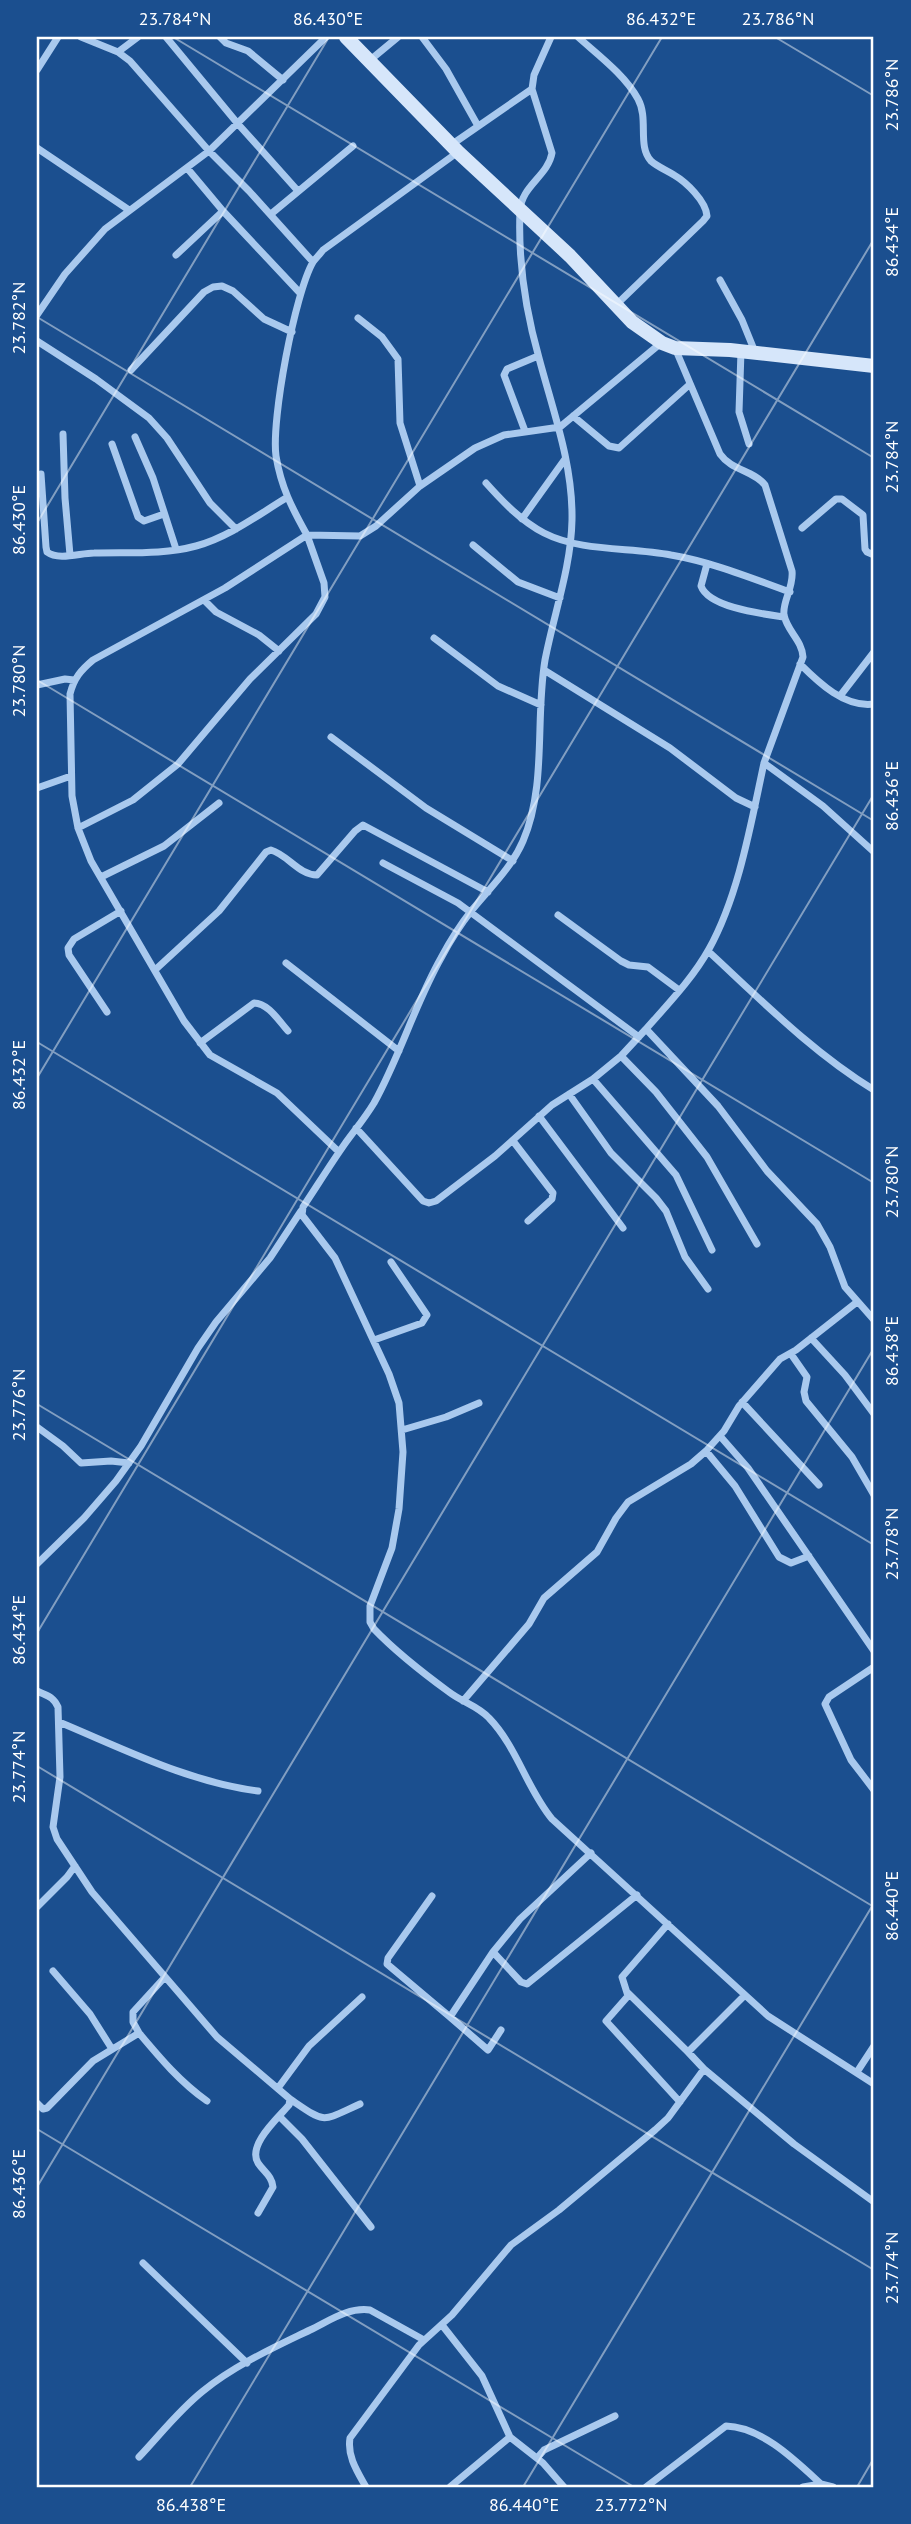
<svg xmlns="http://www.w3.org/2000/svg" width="911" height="2524" font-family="'PT Sans',sans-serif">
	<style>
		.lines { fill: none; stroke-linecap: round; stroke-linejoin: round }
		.minor { stroke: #a9c9ee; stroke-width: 7 }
		.secondary { stroke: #d6e6fa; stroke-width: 14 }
		.ticks { fill: none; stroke: #fff; stroke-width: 2; stroke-opacity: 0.45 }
		.neatline { fill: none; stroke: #fff; stroke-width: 2.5 }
		.ticks-label { font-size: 18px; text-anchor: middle; fill: #fff }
	</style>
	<rect width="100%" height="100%" fill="#1b4f8f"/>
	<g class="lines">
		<path class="minor" d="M81 37 118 52 130 61 209 151 249 191 313 262
			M166 37 238 124 298 191
			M220 37 226 43 248 51 283 80
			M422 37 446 69 478 126
			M551 37 534 75 532 89 552 153C548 176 521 186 520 211 518 259 526 312 539 358 553 411 573 464 572 520 571 568 554 613 545 660 535 719 547 785 523 841 512 867 490 888 472 910 460 925 450 941 441 958 415 1004 400 1056 374 1103 365 1118 354 1131 344 1145 330 1165 317 1186 303 1207L302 1215 335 1258 389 1374 399 1403 403 1452 399 1509 392 1548 370 1606V1622L374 1629C396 1652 423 1673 449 1692 462 1702 478 1706 489 1718 517 1747 527 1789 552 1819L768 2016 874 2084
			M578 37C598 55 625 75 638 99 649 119 637 146 651 161 658 167 666 170 674 175 686 182 706 201 707 216L703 221 616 305
			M118 52 138 37
			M369 61 398 37
			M37 70 58 37
			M451 145 532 89
			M37 148 129 210
			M187 168 223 211 300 293
			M271 214 353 146
			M176 255 223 211
			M720 280 742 320 755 352
			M37 315 65 274 105 229 209 151 326 37
			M358 318 382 337 398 359 400 423 420 486
			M37 341 96 379 149 418 167 438 210 503 236 529
			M675 348 720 454C732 471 753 470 765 485L792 571C794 587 782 602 784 615 787 631 802 640 803 657L764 763
			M741 351 739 412 749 444
			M131 370 204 292 213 287 222 286 233 291 264 319 292 332
			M573 416 609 446 619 448 689 385
			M525 431 504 375 507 369 538 356
			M63 434 65 498 70 555
			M135 437 153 478 176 549
			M112 444 138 517 144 521 164 514
			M41 474 46 547 47 552C59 561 80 553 94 553 128 552 163 555 196 546 229 537 258 515 286 498
			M486 483C503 502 521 521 544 533 581 552 630 547 671 555 712 562 751 578 790 592
			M522 519 565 459
			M802 528 836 499H842L863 515 865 549 867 552 874 555
			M473 545 518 582 560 598
			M707 564 701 586C709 608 764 614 784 617
			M204 600 216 612 259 635 279 651
			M434 638 498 686 541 705
			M800 664C819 683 845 708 874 704
			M544 670 670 748 736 798 755 807
			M37 685 65 679 74 680
			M840 696 874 652
			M331 737 426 808 513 861
			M37 788 71 776
			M78 828 133 800 178 764 250 679 316 614 325 597 324 583 307 535 360 536 376 526 420 486 475 448 504 435 560 427 661 343
			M874 852 823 806 764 763C751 823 739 895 709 949 693 978 668 1004 646 1029L718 1106 767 1171 817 1224 830 1247 845 1287 874 1320
			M383 863 458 903 639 1037
			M101 877 164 846 219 803
			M558 915 621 961 629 965 648 967 679 990
			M708 951C761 1000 812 1052 874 1090
			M286 963 399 1051
			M155 970 219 911 266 852 271 850C288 855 299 875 317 875L355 831 363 825 488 892
			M107 1012 69 955 68 948 74 939 121 911
			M200 1043 254 1003C268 1003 279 1021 288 1031
			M621 1056 656 1092 707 1157 757 1244
			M593 1079 676 1175 712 1250
			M569 1094 611 1153 656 1198 666 1211 685 1257 708 1289
			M539 1116 623 1228
			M356 1128 423 1201 429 1203 436 1201 495 1156 552 1105 593 1079 621 1056 646 1029
			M513 1141 553 1193 552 1199 528 1221
			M339 1152 277 1093 210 1055 184 1021 91 861 78 828 72 796 70 694C74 678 81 670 93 660L225 588 307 535C292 508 281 487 276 456 271 420 295 293 313 262 316 258 320 254 323 250L458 152
			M811 1338 845 1375 874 1414
			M374 1340 422 1323 427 1315 391 1262
			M791 1354 807 1377 804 1392 806 1401 852 1457 874 1495
			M742 1402 819 1485
			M37 1427 63 1446 81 1463 111 1461 129 1463
			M402 1430 446 1417 479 1403
			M720 1436 748 1468 874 1651
			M706 1451 735 1486 779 1557 791 1563 809 1556
			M37 1564 84 1518 116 1481 141 1446 198 1348 216 1322 270 1258 301 1211
			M874 1667 829 1697 825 1704 851 1760 874 1790
			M37 1691C47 1696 53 1696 58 1707L60 1777 53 1827 57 1839 92 1892 217 2037 290 2099 289 2105C278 2118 247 2145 258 2163 264 2172 272 2176 273 2187L258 2213
			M463 1701 529 1624 544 1598 597 1552 616 1518 628 1502 691 1464 706 1451 724 1431 739 1406 780 1359 796 1350 857 1302
			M59 1722C124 1749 188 1782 258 1791
			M432 1896 388 1958 387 1964 450 2017 493 1952 520 1919 591 1853
			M37 1907 67 1877 75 1866
			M668 1924 622 1977 628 1996 606 2021 680 2102
			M493 1952 521 1982 527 1984 637 1895
			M53 1971 90 2014 112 2049
			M628 1993 688 2052
			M450 2017 488 2050 501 2030
			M139 2033C160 2058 180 2082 207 2101
			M704 2069 794 2144 874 2202
			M857 2072 874 2046
			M278 2088 309 2046 362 1997
			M290 2099C327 2124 320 2122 360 2104
			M37 2103 43 2109 47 2108 93 2061 139 2033 133 2022V2012L165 1977
			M280 2117 302 2139 371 2227
			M143 2263 247 2363
			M442 2325 482 2376 510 2437 543 2463 564 2487
			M139 2457C160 2435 179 2410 203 2391 235 2365 273 2348 310 2330 329 2321 348 2307 370 2310L424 2340
			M537 2458 544 2450 615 2416
			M366 2487C357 2471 347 2456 350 2438L419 2345 452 2315 511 2245 559 2210 655 2130 668 2118 704 2069 688 2052 745 1995
			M450 2487 510 2437
			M646 2487 726 2426C762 2427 796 2461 821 2484
			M803 2487 821 2484 833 2487"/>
		<path class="secondary" d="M346 37 458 152 570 256 632 322 662 343 675 348 730 350 874 366"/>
	</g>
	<path class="ticks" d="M173 37 874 458M775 37 874 96M37 317 874 821M37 523 329 37M37 680 874 1183M37 1042 874 1545M37 1078 662 37M37 1404 874 1907M37 1633 874 239M37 1766 874 2270M37 2129 634 2487M37 2187 874 794M190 2487 874 1348M523 2487 874 1903M857 2487 874 2458"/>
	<rect width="911" height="2524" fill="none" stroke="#1b4f8f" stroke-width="77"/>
	<rect x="38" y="38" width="834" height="2448" class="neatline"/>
	<g class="ticks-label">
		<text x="175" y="25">23.784°N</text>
		<text x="328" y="25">86.430°E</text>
		<text x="661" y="25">86.432°E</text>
		<text x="778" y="25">23.786°N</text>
		<text transform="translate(892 95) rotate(-90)" y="6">23.786°N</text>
		<text transform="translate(892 242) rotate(-90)" y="6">86.434°E</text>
		<text transform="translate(19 318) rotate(-90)" y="6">23.782°N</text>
		<text transform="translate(892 457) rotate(-90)" y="6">23.784°N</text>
		<text transform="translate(19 520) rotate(-90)" y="6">86.430°E</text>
		<text transform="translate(19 681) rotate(-90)" y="6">23.780°N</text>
		<text transform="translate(892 796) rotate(-90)" y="6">86.436°E</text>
		<text transform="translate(19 1075) rotate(-90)" y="6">86.432°E</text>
		<text transform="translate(892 1182) rotate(-90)" y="6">23.780°N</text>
		<text transform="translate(892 1351) rotate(-90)" y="6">86.438°E</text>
		<text transform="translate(19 1405) rotate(-90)" y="6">23.776°N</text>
		<text transform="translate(892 1544) rotate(-90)" y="6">23.778°N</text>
		<text transform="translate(19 1630) rotate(-90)" y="6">86.434°E</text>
		<text transform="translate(19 1767) rotate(-90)" y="6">23.774°N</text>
		<text transform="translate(892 1906) rotate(-90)" y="6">86.440°E</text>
		<text transform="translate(19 2184) rotate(-90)" y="6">86.436°E</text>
		<text transform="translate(892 2268) rotate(-90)" y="6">23.774°N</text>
		<text x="191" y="2511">86.438°E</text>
		<text x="524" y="2511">86.440°E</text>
		<text x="631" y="2511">23.772°N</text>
	</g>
</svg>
